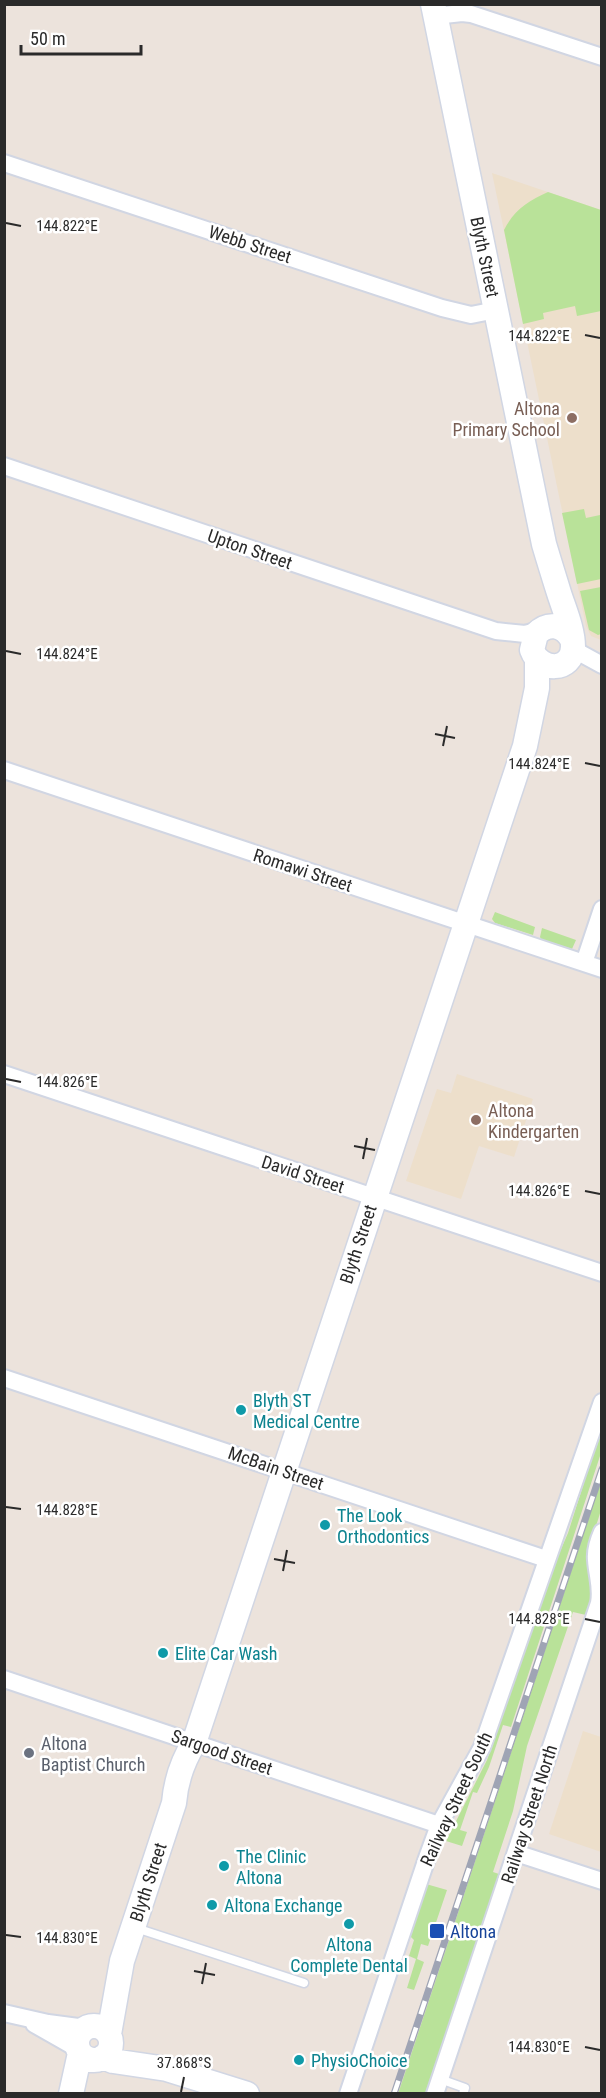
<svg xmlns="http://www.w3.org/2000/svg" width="606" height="2098" font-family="'Roboto Condensed',sans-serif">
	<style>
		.education { fill: #eddfcb }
		.green { fill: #b9e299 }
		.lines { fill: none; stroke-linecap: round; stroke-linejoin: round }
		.lane-casing { stroke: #d1d6e3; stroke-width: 11 }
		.street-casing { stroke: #d1d6e3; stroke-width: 20 }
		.secondary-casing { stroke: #d1d6e3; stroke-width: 27 }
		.lane { stroke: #fff; stroke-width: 8 }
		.street { stroke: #fff; stroke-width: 16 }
		.secondary { stroke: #fff; stroke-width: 24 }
		.rail-casing { stroke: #9fa4b4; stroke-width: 7 }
		.rail { stroke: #fff; stroke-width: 4.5; stroke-dasharray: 14; stroke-linecap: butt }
		.ticks { fill: none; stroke: #2a2a2a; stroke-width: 2 }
		.education-dot { fill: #8d6e63; stroke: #fff; stroke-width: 2 }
		.culture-dot { fill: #0f9aa8; stroke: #fff; stroke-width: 2 }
		.worship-dot { fill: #6b7280; stroke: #fff; stroke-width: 2 }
		.transit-dot { fill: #1a4fb4; stroke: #fff; stroke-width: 2 }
		.labels { text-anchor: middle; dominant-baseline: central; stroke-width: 5; stroke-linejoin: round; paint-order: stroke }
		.street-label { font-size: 18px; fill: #2a2a2a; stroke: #fff }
		.education-label { font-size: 18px; fill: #785e54; stroke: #fff; text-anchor: end }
		.culture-label { font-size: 18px; fill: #0d838f; stroke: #fff; text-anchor: start }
		.worship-label { font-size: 18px; fill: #5b616d; stroke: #fff; text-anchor: start }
		.transit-label { font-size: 18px; fill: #164399; stroke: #fff; text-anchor: start }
		.ticks-label { font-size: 15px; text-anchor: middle; fill: #2a2a2a; stroke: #fff; stroke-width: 5; stroke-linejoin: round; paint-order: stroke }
	</style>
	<rect width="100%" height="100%" fill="#ece3dc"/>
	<path class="education" d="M492 173 601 210V640L591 636 586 626Z
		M457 1074 533 1099 514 1157 479 1146 461 1199 406 1181 437 1089 451 1093Z
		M583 1731 601 1737V1852L549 1834Z"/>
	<path class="green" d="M548 192 601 210V311L577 316 575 306 543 313 544 319 523 324 504 230C514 210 528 201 548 192Z
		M584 509 586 518 600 515 601 510V579L577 584 562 513Z
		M601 587V634L598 635 589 630 580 591Z
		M495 912 535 927 533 935 495 923 492 919Z
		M542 928 576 940 572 949 541 939 540 937Z
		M601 1429V1453L511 1727 503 1725 489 1767 477 1793 473 1792 460 1830 467 1832 462 1846 446 1841 487 1760 549 1577 568 1533Z
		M601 1481V1510L589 1549 587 1560 591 1596 586 1615 573 1612 527 1746 513 1811 493 1872 499 1874 427 2093 398 2094Z
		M426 1884 447 1890 428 1946 421 1944 417 1959 424 1962 414 1990 407 1988 416 1959 409 1956 414 1940 409 1935Z"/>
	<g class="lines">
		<g class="lane-casing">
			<path id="lane" d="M136 1928 304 1983
				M440 2079 465 2088 463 2094"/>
		</g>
		<g class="street-casing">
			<path id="street" d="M435 16 462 13 471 14 602 57
				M4 163 442 308 471 315 496 310
				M4 466 496 631 525 634 540 630
				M573 645 580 653 602 665
				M4 770 602 969
				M584 963 602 909
				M4 1074 602 1273
				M4 1378 546 1559
				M4 1679 439 1825
				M516 1853 602 1881
				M4 2013 48 2023 86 2028
				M34 2024 78 2049
				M348 2094 427 1858 439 1825 482 1747 602 1402
				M435 2094 599 1603C602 1587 597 1576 596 1560 595 1550 598 1541 602 1532"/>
		</g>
		<g class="secondary-casing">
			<path id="secondary" d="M433 4 544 544C549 561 554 577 559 593 564 609 573 629 573 647 572 672 540 672 532 650L536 634C548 622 563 624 572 639
				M77 2043a17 17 0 1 1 34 0a17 17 0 1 1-34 0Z
				M109 2034 122 1961 174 1803C176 1780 182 1762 194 1743L525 746 537 688V659
				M103 2057 113 2061 167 2069 247 2094
				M71 2094 80 2053"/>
		</g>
		<use href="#lane" class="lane"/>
		<use href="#street" class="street"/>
		<use href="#secondary" class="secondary"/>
		<g class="rail-casing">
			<path id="rail" d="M394 2094 602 1469"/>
		</g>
		<use href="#rail" class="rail"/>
	</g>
	<path class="ticks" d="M6 223 21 226M585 335 600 338M6 651 21 654M435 734 455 738M443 746 447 726M585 763 600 766M6 1079 21 1082M354 1146 375 1150M363 1159 367 1138M585 1191 600 1194M6 1507 21 1509M274 1559 295 1563M283 1571 287 1550M585 1619 600 1622M6 1935 21 1937M194 1971 215 1975M202 1984 206 1963M585 2047 600 2050M181 2092 184 2077"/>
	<g class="education-dot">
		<circle cx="572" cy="418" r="6"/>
		<circle cx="476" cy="1120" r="6"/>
	</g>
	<g class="culture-dot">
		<circle cx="241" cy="1410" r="6"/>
		<circle cx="325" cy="1525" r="6"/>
		<circle cx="163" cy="1653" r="6"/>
		<circle cx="224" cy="1866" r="6"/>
		<circle cx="212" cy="1905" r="6"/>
		<circle cx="349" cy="1924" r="6"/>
		<circle cx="299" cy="2060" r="6"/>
	</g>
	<circle class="worship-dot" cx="29" cy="1753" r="6"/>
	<rect class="transit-dot" x="429" y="1923" width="16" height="16" rx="3"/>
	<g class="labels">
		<g class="street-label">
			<text transform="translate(250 244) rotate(18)">Webb Street</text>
			<text transform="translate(485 257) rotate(78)">Blyth Street</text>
			<text transform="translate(250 549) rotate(19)">Upton Street</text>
			<text transform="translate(303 870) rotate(18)">Romawi Street</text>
			<text transform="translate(303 1174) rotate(18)">David Street</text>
			<text transform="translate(358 1244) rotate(-72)">Blyth Street</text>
			<text transform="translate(276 1468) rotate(19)">McBain Street</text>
			<text transform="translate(222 1752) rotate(19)">Sargood Street</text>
			<text transform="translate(456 1799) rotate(-65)">Railway Street South</text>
			<text transform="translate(529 1814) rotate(-72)">Railway Street North</text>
			<text transform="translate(148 1882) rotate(-72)">Blyth Street</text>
		</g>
		<g class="education-label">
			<text x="560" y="408">Altona<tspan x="560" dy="21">Primary School</tspan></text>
			<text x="488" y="1110" text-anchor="start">Altona<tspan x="488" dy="21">Kindergarten</tspan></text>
		</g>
		<g class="culture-label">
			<text x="253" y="1400">Blyth ST<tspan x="253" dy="21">Medical Centre</tspan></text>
			<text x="337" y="1515">The Look<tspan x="337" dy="21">Orthodontics</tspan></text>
			<text x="175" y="1653">Elite Car Wash</text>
			<text x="236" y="1856">The Clinic<tspan x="236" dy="21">Altona</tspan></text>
			<text x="224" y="1905">Altona Exchange</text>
			<text x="349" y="1944" text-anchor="middle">Altona<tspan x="349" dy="21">Complete Dental</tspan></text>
			<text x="311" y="2060">PhysioChoice</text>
		</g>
		<g class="worship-label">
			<text x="41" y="1743">Altona<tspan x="41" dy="21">Baptist Church</tspan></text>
		</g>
		<g class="transit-label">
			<text x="450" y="1931">Altona</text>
		</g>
	</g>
	<g class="ticks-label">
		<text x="67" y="231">144.822°E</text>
		<text x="539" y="341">144.822°E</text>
		<text x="67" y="659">144.824°E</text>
		<text x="539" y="769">144.824°E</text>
		<text x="67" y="1087">144.826°E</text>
		<text x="539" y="1196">144.826°E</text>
		<text x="67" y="1515">144.828°E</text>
		<text x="539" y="1624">144.828°E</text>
		<text x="67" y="1943">144.830°E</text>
		<text x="539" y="2052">144.830°E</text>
		<text x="184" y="2068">37.868°S</text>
	</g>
	<rect width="606" height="2098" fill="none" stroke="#2a2a2a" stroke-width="12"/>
	<path d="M21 45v9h120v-9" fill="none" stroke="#2a2a2a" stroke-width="3"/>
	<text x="30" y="45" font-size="18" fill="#2a2a2a" stroke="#ffffff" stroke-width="4.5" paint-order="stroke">50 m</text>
</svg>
